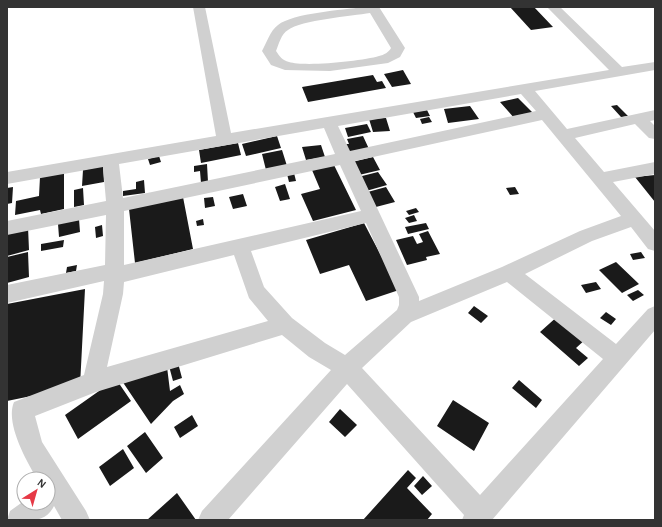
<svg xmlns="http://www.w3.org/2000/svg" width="662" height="527" font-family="'Alegreya Sans',sans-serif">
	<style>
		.building { fill: #1a1a1a }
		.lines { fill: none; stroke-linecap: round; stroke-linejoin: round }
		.minor { fill: #d0d0d0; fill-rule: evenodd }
	</style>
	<rect width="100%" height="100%" fill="#fff"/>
	<path class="building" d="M510 7H534L553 27 531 30Z
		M403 70 411 84 392 87 384 74Z
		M373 75 377 82 382 81 386 88 308 102 302 87Z
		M518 98 534 114 515 119 500 102Z
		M617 105 628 116 621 117 611 106Z
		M470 106 479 119 448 123 444 109Z
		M427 110 430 116 416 118 413 112Z
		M429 117 432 122 422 124 420 119Z
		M386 118 390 131 373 132 369 119Z
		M367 124 371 132 348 137 345 128Z
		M277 136 281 148 246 156 242 144Z
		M363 136 369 149 348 153 345 144H349L347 139Z
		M238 143 241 155 201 163 199 150Z
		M321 145 325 157 306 160 302 147Z
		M282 150 287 166 266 170 262 154Z
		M159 156 161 162 150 165 148 159Z
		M373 157 380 170 359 175 352 162Z
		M207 164 208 182 201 183 200 171 194 172V166Z
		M334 165 356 210 313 221 301 194 320 189 312 170Z
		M103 166 104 182 82 186 83 170Z
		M378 172 387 185 366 191 358 177Z
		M64 173V209L41 214 40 210 15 215 16 201 39 196 40 177Z
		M294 173 296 181 289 182 287 174Z
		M655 175V202L635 177Z
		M144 180 145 193 123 196V191L136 189V182Z
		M285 184 290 199 280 201 275 187Z
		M13 187 12 203 7 204V188Z
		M386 187 395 202 372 208 364 193Z
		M515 187 519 194 510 195 506 188Z
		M83 188 84 205 74 207V190Z
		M243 194 247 206 233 209 229 197Z
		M183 197 193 249 135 263 129 209Z
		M213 197 215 206 205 208 204 198Z
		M416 208 419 212 409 215 406 211Z
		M414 215 417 221 409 223 405 218Z
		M79 219 80 232 59 237 58 224Z
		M203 219 204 225 197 226 196 221Z
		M364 223 399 290 366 301 349 265 320 274 306 240Z
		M426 223 429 229 408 234 405 227Z
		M102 225 103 236 96 238 95 227Z
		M28 227 29 250 7 256V233Z
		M428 231 440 254 426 257 427 260 407 265 396 240 413 236 417 244 423 242 419 234Z
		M64 240 63 247 41 251V244Z
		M28 252 29 277 7 283V257Z
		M641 252 645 258 633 260 630 254Z
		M616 262 639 284 622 293 599 270Z
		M77 265 76 271 66 273 67 267Z
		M596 282 601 289 586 293 581 285Z
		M85 289 80 386 7 401V304Z
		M638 290 644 295 633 301 627 295Z
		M474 306 488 316 481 323 468 313Z
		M606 312 616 319 611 325 600 318Z
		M559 315 587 338 576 348 588 358 579 366 540 332Z
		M178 363 182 378 173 381 169 366Z
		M167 367 170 391 180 385 184 394 173 401 151 424 120 378Z
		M116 379 131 401 78 439 65 415Z
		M519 380 542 400 536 408 512 388Z
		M453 400 489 423 474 451 437 426Z
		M340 409 357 425 345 437 329 422Z
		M192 415 198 426 180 438 174 427Z
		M145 432 163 458 146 473 127 446Z
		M123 449 134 468 110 486 99 467Z
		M408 470 416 478 407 488 432 514 427 520H363Z
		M423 476 432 486 422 495 414 486Z
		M177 493 196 520H147Z"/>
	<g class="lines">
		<path class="minor" d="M193 7H205L231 133 609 70 547 7H560L622 67 655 62V70L535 91 567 129 655 110V120L650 121 655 126V139L649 138 635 124 575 138 604 172 655 162V174L613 182 655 231V251L648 249 631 227 592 241 525 274 616 344 648 309 655 306V330L492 520H462L464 515 347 384 228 520H198L202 511 331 370 309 357 282 335 96 392 35 416 42 442 86 511 90 520H62L54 506C45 525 25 520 7 520L10 511 24 501V503H48V479H37C26 460 5 423 14 402L84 375 103 294 104 281 7 303V285L105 265 106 215 7 235V221L106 201 103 167 7 184V172L216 136ZM521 94 536 111 350 151 338 126ZM542 120 621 216 580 231 502 267 419 301V297L355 161ZM324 128 335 154 123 198 119 164ZM340 165 361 211 124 265V211ZM366 223 399 297V305L397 310 345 355 325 343 292 318 264 287 251 251ZM234 255 249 298 268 321 107 367 123 294 124 282ZM507 282 603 359 480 495 362 368 411 322Z
			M363 7H379L405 48 400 57 388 63 330 71 285 70 271 65 262 51C267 42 270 31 278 25 293 13 343 10 363 7ZM370 13 391 48C389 52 384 55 379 56 363 61 305 67 289 62 282 60 280 57 276 51 279 44 281 34 288 30 301 20 352 16 370 13Z"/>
	</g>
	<rect width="662" height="527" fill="none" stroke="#333333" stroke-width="16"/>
	<g transform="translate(36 491) rotate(37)"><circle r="19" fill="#ffffff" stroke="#adadad"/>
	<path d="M0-3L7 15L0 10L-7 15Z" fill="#e63946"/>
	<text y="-6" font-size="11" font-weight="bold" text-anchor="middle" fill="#333333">N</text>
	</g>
</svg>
